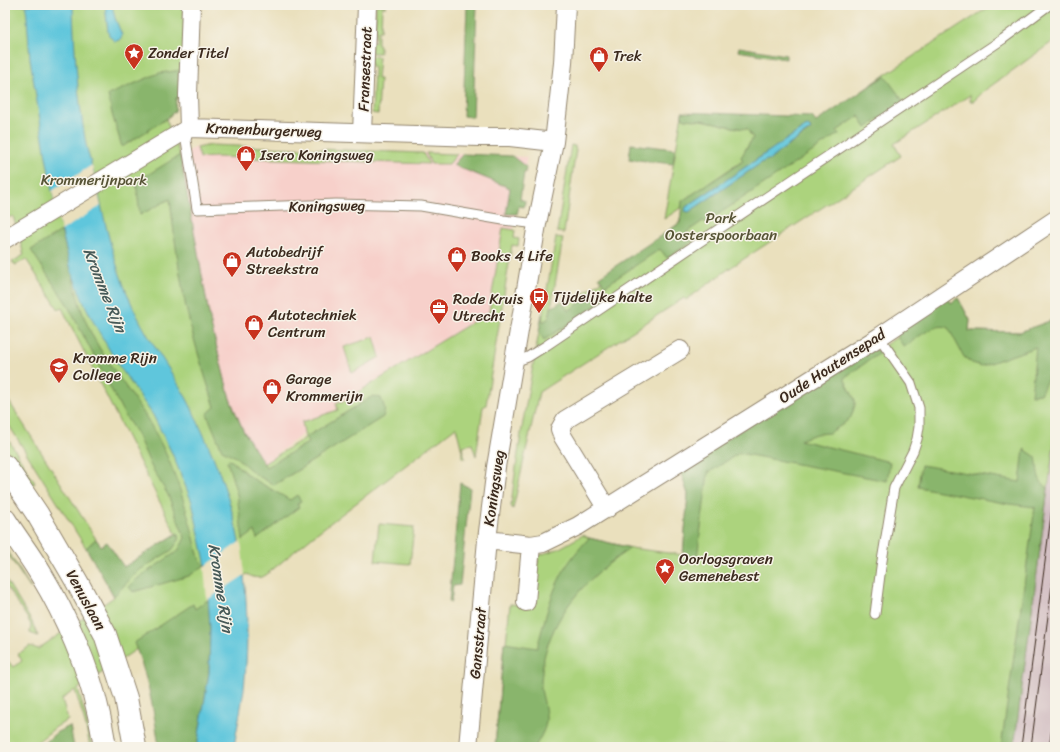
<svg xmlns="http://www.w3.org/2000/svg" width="1060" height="752" font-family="Sriracha,sans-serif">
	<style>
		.built { fill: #f7d0ca }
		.industrial { fill: #d2bec2 }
		.green { fill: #acd37d; stroke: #747e4e; fill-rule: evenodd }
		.forest { fill: #89b56c; stroke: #627045; fill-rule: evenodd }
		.water { fill: #5fc6dc; stroke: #4d787d }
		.pier { fill: #eae0bd }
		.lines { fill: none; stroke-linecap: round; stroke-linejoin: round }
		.lane-casing { stroke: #92856e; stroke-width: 11 }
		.street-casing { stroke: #92856e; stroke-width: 20 }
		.secondary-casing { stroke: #92856e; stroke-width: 24 }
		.lane { stroke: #fff; stroke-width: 9 }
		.street { stroke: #fff; stroke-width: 18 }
		.secondary { stroke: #fff; stroke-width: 22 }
		.tram { stroke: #3b2a1e; stroke-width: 1 }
		.rail-casing { stroke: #3b2a1e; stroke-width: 4.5 }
		.rail { stroke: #f7f3e8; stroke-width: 3; stroke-dasharray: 9; stroke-linecap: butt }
		.labels { text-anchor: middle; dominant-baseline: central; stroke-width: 3; stroke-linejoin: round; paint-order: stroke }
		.poi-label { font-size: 15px; fill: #3b2a1e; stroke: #f7f3e8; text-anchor: start }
		.street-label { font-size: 15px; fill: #3b2a1e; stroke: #f7f3e8 }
		.park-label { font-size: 15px; fill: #575436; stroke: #f7f3e8 }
		.water-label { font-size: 16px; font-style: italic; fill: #465957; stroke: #f7f3e8 }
	</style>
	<rect width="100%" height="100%" fill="#f7f3e8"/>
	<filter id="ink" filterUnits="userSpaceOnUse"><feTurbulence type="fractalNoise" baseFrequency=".025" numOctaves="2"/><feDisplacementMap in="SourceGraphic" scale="8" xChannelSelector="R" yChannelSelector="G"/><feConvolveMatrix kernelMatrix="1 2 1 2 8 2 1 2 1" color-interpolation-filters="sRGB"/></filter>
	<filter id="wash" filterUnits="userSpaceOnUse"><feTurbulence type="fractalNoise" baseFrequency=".012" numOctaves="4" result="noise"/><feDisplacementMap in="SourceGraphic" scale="16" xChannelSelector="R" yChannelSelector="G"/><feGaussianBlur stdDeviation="0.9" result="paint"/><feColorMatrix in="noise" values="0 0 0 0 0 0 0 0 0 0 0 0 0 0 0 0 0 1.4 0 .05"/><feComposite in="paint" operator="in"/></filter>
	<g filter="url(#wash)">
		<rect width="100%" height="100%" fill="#eae0bd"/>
		<path class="built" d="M204 146 284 147 527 157 499 306 358 392 264 464 243 430 230 399 210 320 180 155 197 147Z"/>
		<path class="industrial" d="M1055 436V747H1014L1032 612Z"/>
		<path class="green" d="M5 5H185L182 98H176L175 111 166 119 180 155 211 325 230 399 243 430 263 464 305 438 302 422 338 410 336 403 341 401 342 402 489 312 503 228 515 230 514 238 519 239 518 246 512 245 486 405 483 407 476 456 472 444 462 446 465 459 462 457V451L456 427 313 536 266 575C259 579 253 578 247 574L78 689 87 721 92 747H90L85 723 75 690 62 699 68 720 56 727 31 747H5V663L8 661 13 667 22 661 18 654 30 646 38 649 114 597 103 576 122 564 124 567 176 534 62 308 59 310 26 259 16 265 12 262 24 255 13 216 5 219ZM373 396 385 409 382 417 279 482 266 468 308 443 307 437Z
			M376 5H386V7H382L381 31H378V44L380 45V53H371V42H375Z
			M992 5H1055V40L984 91 974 101H970V95L894 144 901 156 730 268 686 300 684 298 539 392 513 509 511 506C518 443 530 383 541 321L542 319 556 237 563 238 550 314 602 281 679 223 685 203 811 121 817 124 883 76Z
			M370 56 379 57 377 79H380L378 114 372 113 374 67H371Z
			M682 114V117C688 121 694 119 701 120 716 122 731 128 747 129L753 138 745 150 743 160 683 201 682 207 664 219Z
			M211 145 423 153 429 164 216 157 200 158 197 148Z
			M571 145 575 146V149H576L564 233 557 232Z
			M426 153 457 154 449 164H431Z
			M948 297 951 303 958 298 970 320 969 331 1020 332 1055 319V436L1014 747H495L504 643H506L510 604 531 606 539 555 558 549 583 535 589 538 631 548 683 555 688 494 681 473 682 472 681 468 871 348 876 351 897 337V331Z
			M374 337 380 357 352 373 344 347Z
			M5 395 96 539 86 548 5 419Z
			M5 434 35 483 30 486 5 447Z
			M379 524 414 527 410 564 375 561Z
			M5 547 31 588H30L5 550Z
			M5 578 32 622 38 636 30 633 31 625 28 619 5 584Z"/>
		<path class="forest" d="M467 5H477L473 117 463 116Z
			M739 47 786 55V59L738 51Z
			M183 70 182 98H176L175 111 166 119 122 147 112 114 108 95 159 73Z
			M885 76 904 102 866 128 859 116 837 131 839 134 705 223 703 221 687 232 693 241 667 258 660 249 605 286 599 277 680 223 682 201 743 161 741 157 753 138 747 129C731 128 716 122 700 120 694 119 688 121 682 117V112L812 117 816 122ZM805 127H810L811 130 779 152 771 159 764 161 689 212 686 211V207Z
			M631 144 675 149 673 164 629 159Z
			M463 154 512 156 526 167 525 173H524L520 199 525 201 524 207 519 206 517 214H506L510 188 453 165Z
			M180 155 211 325 230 399 243 430 266 467 308 443 306 437 373 396 381 398 385 409 383 417 274 485 255 474 236 457 222 450 207 414 215 407C204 374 194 342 186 308 179 272 174 236 170 199L140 215 136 182Z
			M61 231C65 244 68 257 71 269 75 287 79 305 86 322 102 360 132 391 152 427 176 468 188 513 199 558L202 563 205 565 189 576 133 592 129 587 138 578 178 551 185 538 168 495 151 466 137 434 124 414 67 304 50 279 31 250Z
			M604 287 610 296 544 340 539 332 542 314 543 322 549 318 551 308 562 301 568 311Z
			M948 297 951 303 958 298 970 320 969 331 1020 332 1055 319V334L1051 345 1052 370 1040 394 1031 395 1036 347 982 366 972 363 964 357 948 327C932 323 917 339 904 347L897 337V331Z
			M871 348 881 352 844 378 855 400V405L851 417 842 425 829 433 816 434 800 440 890 462 887 481 739 453 708 473 697 558 683 555 688 494 681 473 682 472 681 468Z
			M1024 449 1036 457C1039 471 1035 479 1048 488L1014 747H1001L1035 507 1009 504 918 487 921 465 1020 482Z
			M229 460 232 461 250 477 290 500 297 495 301 501 297 504 299 507 257 539 255 531 243 540 237 494 227 461Z
			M460 483 470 488 460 585 453 586 451 602H449Z
			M178 533 179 540 172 550 138 571 114 596 86 548 96 539 101 546 107 542 124 567Z
			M589 538 631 548C595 571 563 602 548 644 545 653 542 663 542 673 541 678 541 684 541 689 543 700 547 711 546 722 545 731 539 739 535 747H495L504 643 537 648C544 623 550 595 563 572 570 559 579 549 589 538Z
			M209 599 210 628 209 673 197 747H159C154 711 148 677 134 643L193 604 195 609Z
			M70 726 74 747H40L57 732Z"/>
		<path class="water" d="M26 5H73C74 51 78 99 86 144 89 158 94 172 97 186 105 224 114 263 129 298 144 335 168 365 187 399 193 410 197 421 202 431 218 466 232 504 239 542 248 590 249 641 244 689 241 709 237 728 234 747H197L209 673 210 628 206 566 192 502 172 453 153 415 117 363 94 323 82 299 71 270 52 191 44 145 30 59Z
			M105 5H112L115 18 122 35C121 40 118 41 114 41L109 35 108 32Z
			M808 126 811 129 810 130 779 152 771 159 764 161 689 212 685 211 686 207 805 127Z"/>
		<path class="pier" d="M92 165 101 206 61 231 52 191Z
			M241 541 245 575 207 600 204 567Z"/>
	</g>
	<g filter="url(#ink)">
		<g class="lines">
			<g class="lane-casing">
				<path id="lane" d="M189 128 186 140 197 209 336 204 421 206 503 220 537 224
					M514 362 528 357 547 345 698 243 1003 39 1049 5
					M875 614 881 567 894 488 913 451 917 439 919 427V408L911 383 879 337"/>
			</g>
			<g class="street-casing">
				<path id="street" d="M189 128 188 95 191 5
					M362 133 367 5
					M5 239 189 128 479 137H510L554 142
					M607 509 563 437 560 429 565 420 680 350
					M487 540 531 545 543 543 578 526 879 337 1055 220
					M526 602 531 545
					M468 747 487 540 496 467 537 224 554 142 563 63 566 5"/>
			</g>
			<g class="secondary-casing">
				<path id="secondary" d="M5 466 38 515 77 582 105 634 126 698 135 747
					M5 520C17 539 31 557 42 576 65 614 89 668 98 711 101 723 103 735 105 747"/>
			</g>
			<use href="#lane" class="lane"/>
			<use href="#street" class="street"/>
			<use href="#secondary" class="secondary"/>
			<path class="tram" d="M1021 747 1055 485
				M1031 747 1055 562"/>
			<g class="rail-casing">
				<path id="rail" d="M1051 747 1055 718"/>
			</g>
			<use href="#rail" class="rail"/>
		</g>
	</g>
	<defs>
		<g id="sight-pin" transform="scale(1)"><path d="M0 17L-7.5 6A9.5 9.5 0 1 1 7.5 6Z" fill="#c8321e" stroke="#f7f3e8"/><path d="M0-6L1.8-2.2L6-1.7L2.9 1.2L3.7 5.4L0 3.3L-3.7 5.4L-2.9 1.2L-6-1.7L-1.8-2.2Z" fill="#fff"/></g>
		<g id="shop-pin" transform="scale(1)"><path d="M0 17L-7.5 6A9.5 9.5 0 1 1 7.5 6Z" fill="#c8321e" stroke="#f7f3e8"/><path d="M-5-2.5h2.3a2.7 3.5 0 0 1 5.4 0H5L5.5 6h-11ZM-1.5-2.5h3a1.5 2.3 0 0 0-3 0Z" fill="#fff"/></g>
		<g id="bus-pin" transform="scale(1)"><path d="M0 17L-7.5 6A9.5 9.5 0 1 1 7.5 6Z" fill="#c8321e" stroke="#f7f3e8"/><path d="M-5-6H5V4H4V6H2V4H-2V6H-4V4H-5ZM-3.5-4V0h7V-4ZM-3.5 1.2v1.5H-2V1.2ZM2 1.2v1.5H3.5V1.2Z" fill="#fff"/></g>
		<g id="office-pin" transform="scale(1)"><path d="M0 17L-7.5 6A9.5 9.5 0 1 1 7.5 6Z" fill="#c8321e" stroke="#f7f3e8"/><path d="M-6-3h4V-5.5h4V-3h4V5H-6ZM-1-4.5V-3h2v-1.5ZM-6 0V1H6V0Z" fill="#fff"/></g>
		<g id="school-pin" transform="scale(1)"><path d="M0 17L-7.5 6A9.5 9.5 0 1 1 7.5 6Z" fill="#c8321e" stroke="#f7f3e8"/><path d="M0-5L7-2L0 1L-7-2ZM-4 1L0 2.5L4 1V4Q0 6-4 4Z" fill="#fff"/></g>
	</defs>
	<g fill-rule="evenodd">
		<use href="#sight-pin" x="134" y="53"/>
		<use href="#shop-pin" x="599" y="56"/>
		<use href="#shop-pin" x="246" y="155"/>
		<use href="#shop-pin" x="457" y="256"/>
		<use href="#shop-pin" x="232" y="261"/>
		<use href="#bus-pin" x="539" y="297"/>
		<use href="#office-pin" x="439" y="308"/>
		<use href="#shop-pin" x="254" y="324"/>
		<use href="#school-pin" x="59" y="367"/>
		<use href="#shop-pin" x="272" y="388"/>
		<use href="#sight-pin" x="665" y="568"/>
	</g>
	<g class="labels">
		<g class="poi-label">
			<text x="148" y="53">Zonder Titel</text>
			<text x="613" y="56">Trek</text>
			<text x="260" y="155">Isero Koningsweg</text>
			<text x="246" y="252">Autobedrijf<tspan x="246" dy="17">Streekstra</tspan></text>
			<text x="471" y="256">Books 4 Life</text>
			<text x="553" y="297">Tijdelijke halte</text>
			<text x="453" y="299">Rode Kruis<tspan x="453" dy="17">Utrecht</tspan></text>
			<text x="268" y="315">Autotechniek<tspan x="268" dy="17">Centrum</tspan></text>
			<text x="73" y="358">Kromme Rijn<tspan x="73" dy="17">College</tspan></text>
			<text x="286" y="379">Garage<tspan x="286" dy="17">Krommerijn</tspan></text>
			<text x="679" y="559">Oorlogsgraven<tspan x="679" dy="17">Gemenebest</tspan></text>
		</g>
		<g class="street-label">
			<text transform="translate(365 69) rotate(-88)">Fransestraat</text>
			<text transform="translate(264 130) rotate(2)">Kranenburgerweg</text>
			<text transform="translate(327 206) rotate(-1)">Koningsweg</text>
			<text transform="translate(832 366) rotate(-33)">Oude Houtensepad</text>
			<text transform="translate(494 488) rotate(-82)">Koningsweg</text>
			<text transform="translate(86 600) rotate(61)">Venuslaan</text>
			<text transform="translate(478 643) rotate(-85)">Gansstraat</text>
		</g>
		<g class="park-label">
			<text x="94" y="180">Krommerijnpark</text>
			<text x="721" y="218">Park<tspan x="721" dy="17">Oosterspoorbaan</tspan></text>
		</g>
		<g class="water-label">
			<text transform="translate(105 290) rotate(68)">Kromme Rijn</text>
			<text transform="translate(221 588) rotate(81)">Kromme Rijn</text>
		</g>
	</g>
	<rect width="1060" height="752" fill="none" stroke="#f7f3e8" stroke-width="20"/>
</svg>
